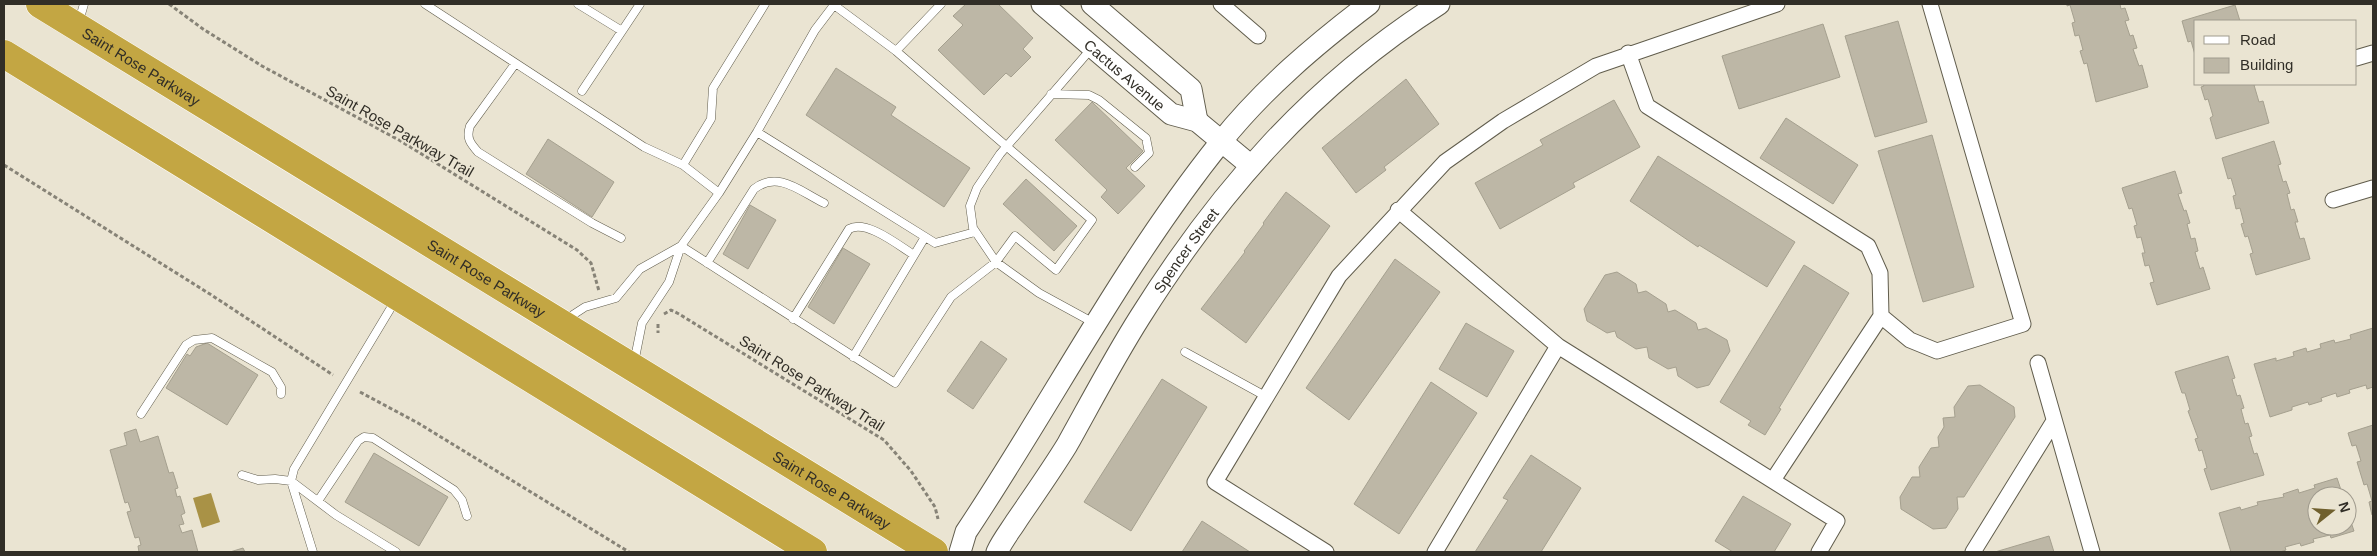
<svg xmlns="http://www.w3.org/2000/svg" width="2377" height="556" font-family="Arial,sans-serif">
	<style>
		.water { fill: #a99246 }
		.building { fill: #bdb7a6; stroke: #a5a08f }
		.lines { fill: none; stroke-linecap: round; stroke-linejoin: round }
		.lane-casing { stroke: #615d4d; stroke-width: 9 }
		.street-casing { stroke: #615d4d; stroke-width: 17 }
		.secondary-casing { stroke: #615d4d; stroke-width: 23 }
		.highway-casing { stroke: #fff; stroke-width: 29 }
		.path { stroke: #878377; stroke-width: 3; stroke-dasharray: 4 2.5; stroke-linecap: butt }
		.lane { stroke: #fff; stroke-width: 8 }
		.street { stroke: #fff; stroke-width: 15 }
		.secondary { stroke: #fff; stroke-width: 21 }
		.highway { stroke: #c3a643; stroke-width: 28 }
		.labels { text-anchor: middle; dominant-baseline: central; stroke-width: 4; stroke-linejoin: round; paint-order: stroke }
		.street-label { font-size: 15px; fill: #312e27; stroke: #eae4d2 }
	</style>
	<rect width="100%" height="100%" fill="#eae4d2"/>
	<path class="water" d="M211 493 220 522 202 528 193 498Z"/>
	<path class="building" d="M966 4H998L1033 38 1023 49 1031 57 1011 77 1006 73 984 95 938 50 963 25 953 16Z
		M2067 4H2120L2121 9 2125 8 2129 20 2125 21 2130 36 2133 35 2137 48 2133 49 2139 66 2142 65 2148 87 2096 102 2087 63 2084 64 2080 51 2083 50 2079 35 2075 36 2072 23 2075 22 2070 5 2067 6Z
		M2235 5 2240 21H2196V58L2191 41 2188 42 2182 21Z
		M1898 21 1927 122 1875 137 1845 36Z
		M1823 24 1840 77 1739 109 1722 56Z
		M836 68 896 107 891 115 970 168 944 207 806 115Z
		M1406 79 1439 124 1384 167 1386 170 1356 193 1322 148Z
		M2203 84H2258L2254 85 2259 102 2263 101 2269 123 2216 139 2210 118 2213 116 2208 99 2205 100 2201 87 2204 86Z
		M1614 100 1640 147 1573 183 1575 187 1500 229 1475 183 1543 145 1540 140Z
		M1092 102 1143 151 1126 168 1145 186 1118 214 1101 197 1107 190 1055 140Z
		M1786 118 1858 165 1833 204 1760 158Z
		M1932 135 1974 287 1923 302 1878 151Z
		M548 139 614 182 592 217 526 174Z
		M2274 141 2281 164 2278 165 2283 182 2286 181 2290 193 2287 194 2291 210 2294 209 2298 222H2295L2300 239 2304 238 2310 259 2256 275 2250 254 2253 253 2248 236 2245 237 2241 224 2244 223 2240 208 2236 209 2233 196 2236 195 2231 178 2228 179 2222 158Z
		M1658 156 1795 242 1767 287 1699 245 1698 247 1630 201Z
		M2175 171 2182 193 2178 194 2184 211 2186 210 2190 223 2187 224 2191 239 2195 238 2198 251 2195 252 2200 269 2203 267 2210 289 2157 305 2150 283 2154 282 2149 265 2145 266 2142 253H2145L2141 237 2137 238 2134 226 2137 225 2132 208 2129 209 2122 188Z
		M1026 179 1077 226 1054 251 1003 204Z
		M1286 192 1330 226 1246 343 1201 309 1245 252 1244 251 1264 224 1263 223Z
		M750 205 776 220 748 269 723 254Z
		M843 248 870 264 834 324 808 307Z
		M1395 259 1440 292 1349 420 1306 388Z
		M1804 265 1849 293 1779 408 1781 409 1765 435 1748 425 1751 421 1720 402Z
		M1617 272 1636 284 1638 293 1646 291 1666 304 1668 312 1675 310 1696 323 1698 330 1706 328 1727 340 1730 351 1709 385 1697 388 1678 376 1676 367 1668 369 1649 358 1647 347 1636 349 1617 337 1615 331 1607 333 1587 321 1584 309 1605 275Z
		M1466 323 1514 351 1487 397 1439 369Z
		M2373 328V387L2367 389 2366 385 2349 390 2350 393 2337 397 2336 393 2321 398 2322 401 2309 405 2308 402 2292 407V410L2270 417 2254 364 2276 358V361L2294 356 2293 352 2306 348 2307 352 2321 348 2320 344 2334 340 2335 343 2351 339 2350 335Z
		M981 341 1007 359 973 409 947 391Z
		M207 343 258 375 227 425 166 388 187 354 190 356 196 347Z
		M2228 356 2235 378 2232 379 2237 396 2240 395 2244 408 2241 409 2245 424 2248 423 2252 436 2249 437 2254 454 2257 453 2264 475 2211 490 2204 469 2207 468 2202 450 2199 451 2195 439 2198 438 2188 411 2190 410 2185 393H2182L2175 372Z
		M1162 379 1207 407 1131 531 1084 502Z
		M1431 382 1477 413 1399 534 1354 504Z
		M1980 385 2014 407 2015 417 1964 497H1957L1958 509 1946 528 1933 529 1901 509 1900 497 1912 477H1920L1919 467 1931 448 1939 447 1938 437 1944 427 1943 418 1955 417 1954 407 1968 386Z
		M2373 425V514L2372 515 2369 502 2372 501 2367 484 2364 485 2357 462 2361 461 2356 445 2352 446 2348 433Z
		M136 429 140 442 158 436 169 473 173 472 178 488 175 489 177 497 180 496 185 513 181 515 184 524 179 525 182 533 192 530 198 552H139L138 546 141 545 139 537 135 538 127 512 131 511 128 502 125 503 110 450 127 445 124 433Z
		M374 453 448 497 419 546 345 502Z
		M1531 455 1581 488 1541 552H1475L1508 500 1503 498Z
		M2337 478 2343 496H2317V526H2347V510L2354 531 2331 538 2330 535 2313 539 2314 542 2301 546 2300 543 2285 547 2286 550 2280 552H2231L2219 513 2240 507 2241 510 2258 505 2257 502 2284 497 2283 494 2298 489 2299 493 2315 488 2314 485Z
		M1743 496 1791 524 1774 552H1733L1715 541Z
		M1202 521 1250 552H1182Z
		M2049 536 2054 552H1995Z
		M243 548 245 552H230Z"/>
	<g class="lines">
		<g class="lane-casing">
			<path id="lane" d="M425 4 644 147 683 165
				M578 4 622 31
				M79 21 84 4
				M1091 49 1000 154 977 188 970 206 973 228 996 262 1039 293 1094 323
				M896 51 941 4
				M515 64 470 126C466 138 470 143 478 152L592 223 621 238
				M582 91 640 4
				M1051 94 1089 95 1099 100 1146 138 1149 153 1135 167
				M757 132 935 243 975 232
				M719 193 683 165 711 119 713 88 765 4
				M681 246 895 383 951 297 996 262 1015 236 1056 270 1092 220 896 51 834 5 836 4
				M707 263 754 189C778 170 801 192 824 203
				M793 319 849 229C866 219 898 245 914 255
				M565 320 585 307 616 298 640 269 681 246
				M1185 352 1267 397
				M853 357 925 237
				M634 363 642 323 669 282 681 246 719 193 757 132 815 30 834 5
				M141 414 186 345 194 340 212 338 272 372 281 387V394
				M242 475 258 480 275 479 291 481 336 515 396 552
				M318 501 358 441 364 437 373 438 454 490 462 500 467 516
				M313 552 291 481 294 469 395 301"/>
		</g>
		<g class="street-casing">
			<path id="street" d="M1221 4 1258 36
				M1628 53 1647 106 1868 246 1880 273 1881 316 1910 340 1937 351 2023 324 1930 4
				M2356 58 2373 53
				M2333 200 2373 188
				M1398 210 1558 346
				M2038 363 2092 552
				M1773 480 1881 316
				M1326 552 1215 482 1339 276 1445 162 1503 121 1596 66 1777 4
				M1435 552 1558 346 1837 521 1819 552
				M1973 552 2054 421"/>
		</g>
		<g class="secondary-casing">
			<g id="secondary">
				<path id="s1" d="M1042 4 1171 114 1197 121 1250 165"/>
				<path d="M1092 4 1191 89 1197 121"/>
				<path d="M960 552 966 532C1052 403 1123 264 1220 143 1263 89 1315 45 1369 4"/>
				<path id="s2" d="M997 552C1002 541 1010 531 1017 520 1034 495 1051 471 1067 445 1091 402 1114 358 1140 317 1220 190 1312 85 1439 4"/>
			</g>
		</g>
		<g class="highway-casing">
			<g id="highway">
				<path id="s3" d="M40 4 934 552"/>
				<path d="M4 54 813 552"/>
			</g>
		</g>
		<path class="path" d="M169 4 203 29 262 66 399 140 577 250 591 263 599 291
			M4 165 213 296 333 375
			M664 314 671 310 679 314 884 440 911 471 935 507 938 519
			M658 324V333
			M360 392 418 423 629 552"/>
		<use href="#lane" class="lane"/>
		<use href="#street" class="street"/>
		<use href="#secondary" class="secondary"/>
		<use href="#highway" class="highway"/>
	</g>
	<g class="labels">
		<g class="street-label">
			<text stroke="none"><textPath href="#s3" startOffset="119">Saint Rose Parkway</textPath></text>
			<text stroke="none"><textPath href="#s1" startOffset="109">Cactus Avenue</textPath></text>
			<text transform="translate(400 131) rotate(30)">Saint Rose Parkway Trail</text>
			<text stroke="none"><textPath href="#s2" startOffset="356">Spencer Street</textPath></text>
			<text stroke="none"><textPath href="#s3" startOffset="524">Saint Rose Parkway</textPath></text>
			<text transform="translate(812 383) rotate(32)">Saint Rose Parkway Trail</text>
			<text stroke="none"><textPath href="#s3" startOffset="929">Saint Rose Parkway</textPath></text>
		</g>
	</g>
	<rect width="2377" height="556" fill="none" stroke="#312e27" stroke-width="10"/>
	<rect x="2194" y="20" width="162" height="65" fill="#eae4d2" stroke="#a09b8e"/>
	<rect x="2204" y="36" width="25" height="8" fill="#ffffff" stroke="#a09b8e"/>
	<text x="2240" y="45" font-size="15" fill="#312e27">Road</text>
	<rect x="2204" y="58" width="25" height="15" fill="#bdb7a6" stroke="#a09b8e"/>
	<text x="2240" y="70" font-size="15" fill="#312e27">Building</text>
	<g transform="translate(2332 511) rotate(73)"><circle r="24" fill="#eae4d2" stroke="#a09b8e"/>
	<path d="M0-4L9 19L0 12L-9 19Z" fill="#70602e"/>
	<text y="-8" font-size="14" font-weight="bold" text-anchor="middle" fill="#312e27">N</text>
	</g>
</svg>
